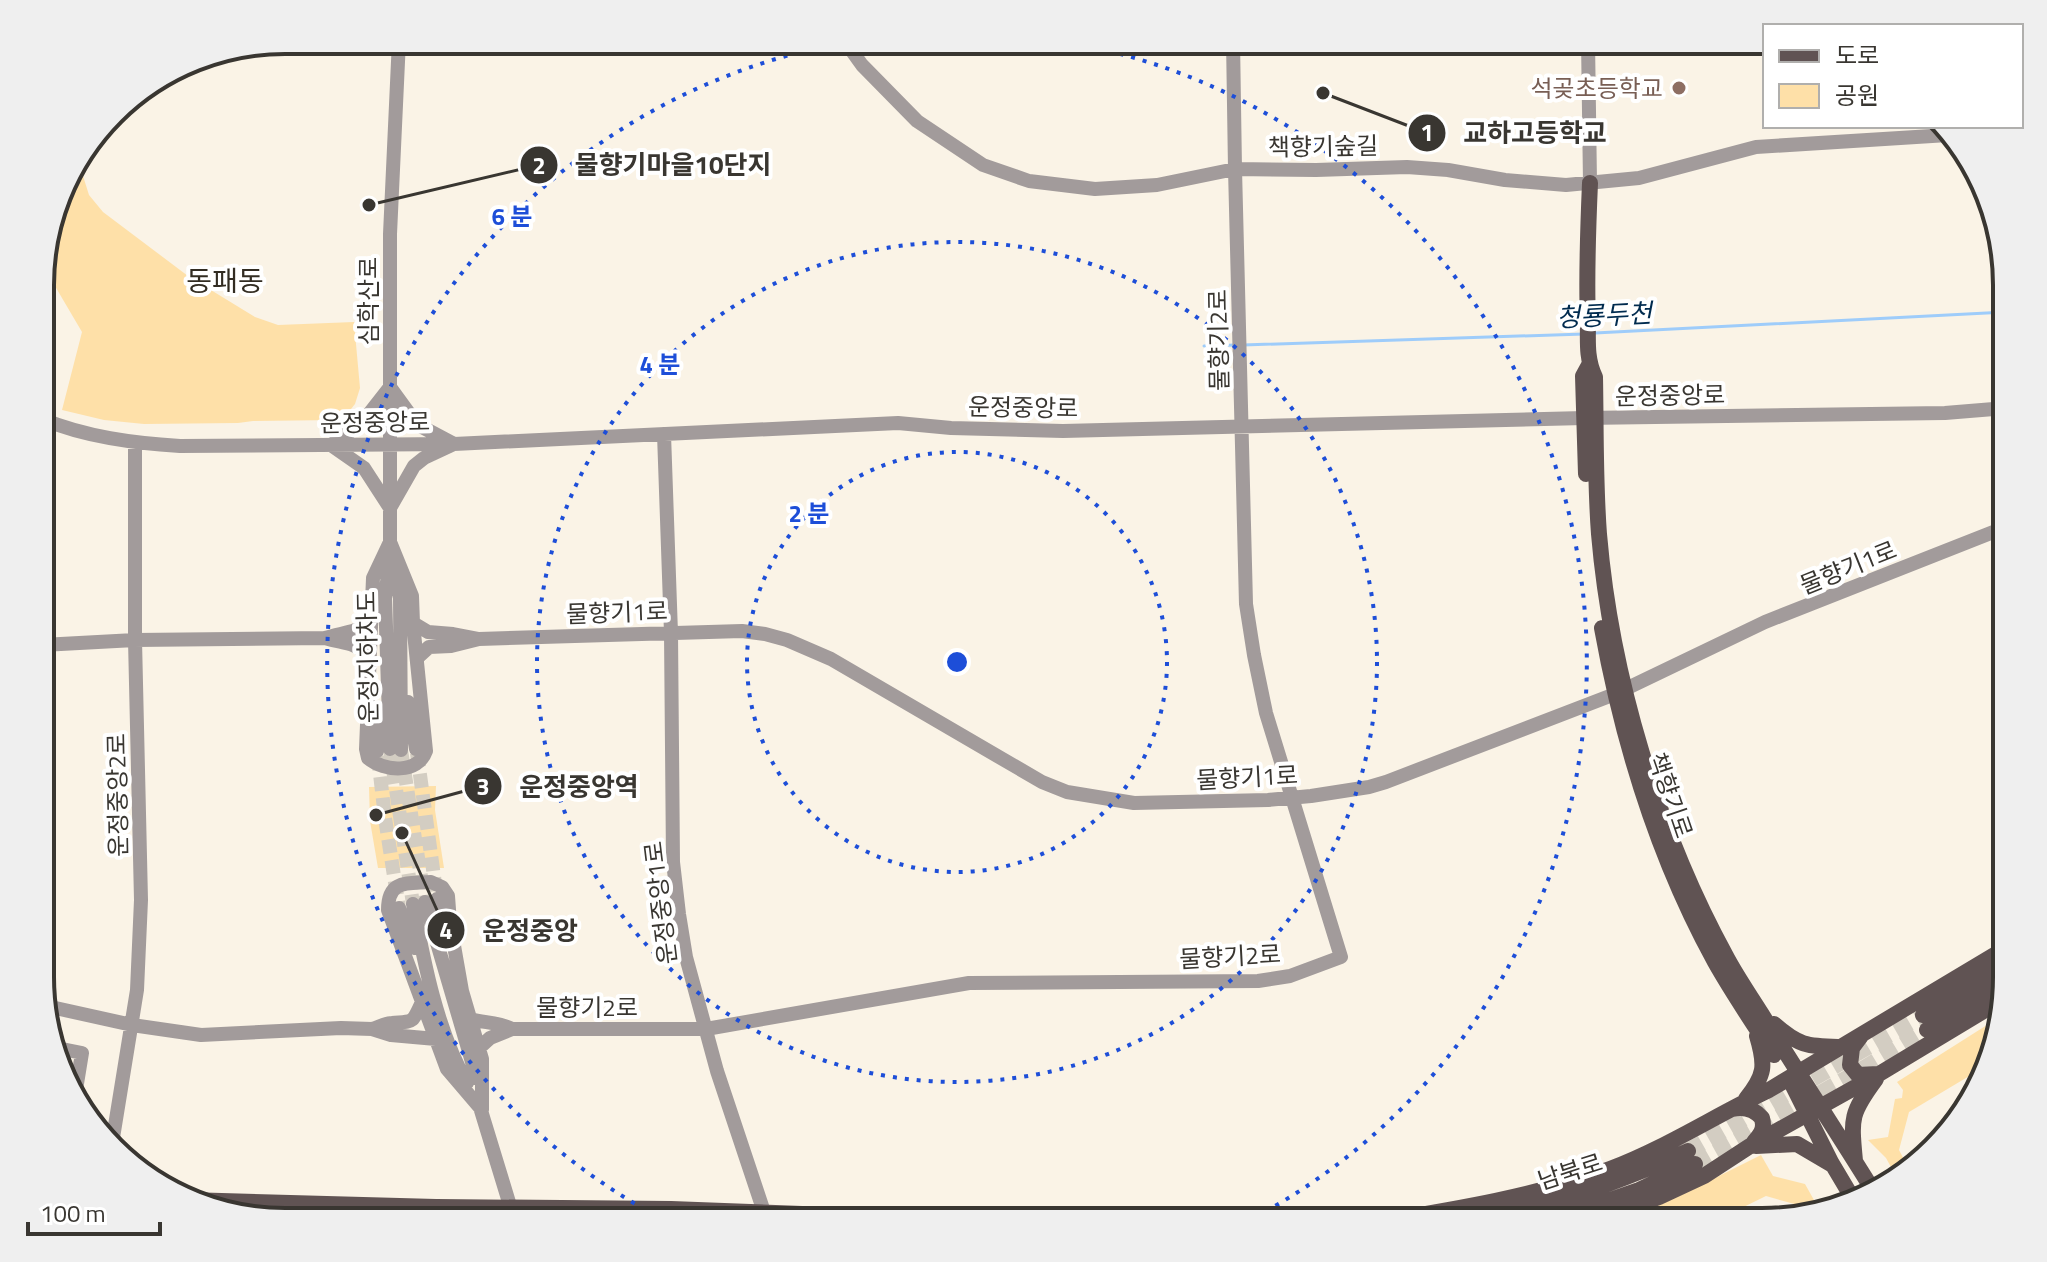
<svg xmlns="http://www.w3.org/2000/svg" width="2047" height="1262" font-family="'Titillium Web','Noto Sans KR',sans-serif">
	<style>
		.green { fill: #fee0a8 }
		.lines { fill: none; stroke-linecap: round; stroke-linejoin: round }
		.stream { stroke: #9eccfa; stroke-width: 3 }
		.minor-tunnel { stroke: #d3cdc2; stroke-width: 14; stroke-dasharray: 14 7; stroke-linecap: butt }
		.major-tunnel { stroke: #d3cdc2; stroke-width: 16; stroke-dasharray: 16 8; stroke-linecap: butt }
		.minor { stroke: #a29b9b; stroke-width: 14 }
		.major { stroke: #605353; stroke-width: 16 }
		.ring { fill: none; stroke: #1d4ed8; stroke-width: 4; stroke-dasharray: 4 8 }
		.education-dot { fill: #8d6e63; stroke: #fff; stroke-width: 3 }
		.labels { text-anchor: middle; dominant-baseline: central; stroke-width: 8; stroke-linejoin: round; paint-order: stroke }
		.education-label { font-size: 24px; fill: #785e54; stroke: #fff; text-anchor: end }
		.street-label { font-size: 24px; fill: #393631; stroke: #fff }
		.water-label { font-size: 26px; font-style: italic; fill: #002b4f; stroke: #fff }
		.quarter-label { font-size: 28px; fill: #322c22; stroke: #fff }
		.rim { fill: none; stroke: #393631; stroke-width: 4 }
		.centre { fill: #1d4ed8; stroke: #fff; stroke-width: 4 }
		.ring-label { font-size: 24px; text-anchor: middle; font-weight: bold; fill: #1d4ed8; stroke: #fff; stroke-width: 8; stroke-linejoin: round; paint-order: stroke }
		.leader { fill: none; stroke: #393631; stroke-width: 3 }
		.callout-dot { fill: #393631; stroke: #fff; stroke-width: 3 }
		.mark-label { font-size: 24px; text-anchor: middle; font-weight: bold; fill: #fff }
		.callout-label { font-size: 26px; text-anchor: middle; font-weight: bold; fill: #393631; stroke: #fff; stroke-width: 8; stroke-linejoin: round; paint-order: stroke }
	</style>
	<rect width="100%" height="100%" fill="#faf3e6"/>
	<path class="green" d="M78 160 89 195 103 212 188 276 255 317 278 325 354 322 360 388 355 404 347 414 336 420 253 421 238 423 144 424 104 420 62 410 82 332 42 264V253L65 176Z
		M436 786 435 810 444 868H378L370 821 369 787Z
		M1998 1018 1981 1069 1909 1112 1899 1150 1908 1167 1897 1178 1886 1158 1868 1140 1888 1137 1895 1099 1902 1098 1903 1090 1897 1082Z
		M1761 1155 1773 1176 1805 1184 1819 1209 1804 1214 1798 1205 1766 1196 1713 1222H1604L1681 1195Z"/>
	<g class="lines">
		<path class="stream" d="M1595 333 2006 312
			M1243 345 1584 334
			M1204 346 1236 345"/>
		<path class="minor-tunnel" d="M390 749 413 904
			M401 750 425 902
			M417 753 436 891
			M378 756 385 818 399 908"/>
		<path class="major-tunnel" d="M1688 1151 1923 1015
			M1695 1164 1856 1073 1927 1030
			M385 1214 640 1222"/>
		<path class="minor" d="M844 40 862 65 917 121 983 165 1029 181 1095 189 1157 185 1235 169 1316 170 1407 167 1448 170 1505 180 1566 185 1639 178 1756 147 1948 135
			M1588 40 1590 183
			M390 387 414 420 422 427 454 444 424 458 414 466 390 508 364 468 331 445 361 424Z
			M42 419C86 437 133 443 180 446L454 444 898 423 951 428 1063 431 1584 418 1945 413 2006 408
			M664 434 671 633 673 862 679 914 686 957 717 1071 764 1212
			M390 542 412 596 413 623 426 751C418 774 385 772 368 758L366 749 373 578Z
			M390 561V234L399 40
			M413 623 428 632 453 634 479 639 451 646 429 647 417 658
			M479 639 742 631 765 634 787 640 831 659 1042 782 1067 792 1134 803 1268 800 1311 796 1369 787 1386 782 1615 694 1765 622 2006 527
			M42 645 135 640 325 638
			M369 655C352 641 345 644 325 638 343 632 356 634 371 620
			M408 702 416 749
			M390 749 385 596 390 561 400 598 401 750
			M377 751 382 715
			M431 882 442 887 448 896 450 923 462 991 482 1059V1110L447 1069 388 910C388 879 407 884 431 882Z
			M437 899 441 934
			M425 902 472 1062 475 1078
			M413 904C424 962 437 1031 467 1083
			M399 908 415 948
			M422 1002C412 1024 414 1021 392 1023 385 1023 379 1027 372 1029L391 1035 436 1039
			M42 1005 132 1025 201 1035 341 1028 372 1029
			M470 1019C485 1023 499 1022 512 1029L490 1038 479 1048
			M512 1029H706L969 983 1258 981 1290 976 1341 957 1266 713 1254 655 1246 604 1235 169 1233 40
			M57 1048 82 1053 75 1096
			M479 1104 515 1222
			M112 1144 137 990 141 900 135 640V443"/>
		<path class="major" d="M1590 183C1588 229 1586 275 1588 321 1588 340 1586 359 1595 377 1596 429 1595 482 1599 534 1611 676 1658 832 1726 956 1736 975 1749 994 1761 1013 1798 1073 1837 1132 1874 1192
			M1586 474 1583 376 1589 365
			M1602 628C1623 744 1658 858 1715 962 1733 994 1754 1025 1774 1055
			M1923 1015 2006 965
			M1774 1024C1799 1046 1807 1046 1839 1047
			M1927 1030 2006 983
			M1861 1036 1852 1048 1850 1065 1858 1075 1878 1074
			M1789 1078 1831 1162 1853 1199
			M1746 1099C1765 1075 1766 1066 1757 1036
			M1732 1109C1744 1106 1754 1109 1762 1118 1765 1129 1761 1134 1754 1142
			M1756 1146 1797 1144 1831 1164
			M1855 1161C1851 1118 1850 1114 1876 1079
			M187 1200 436 1207 671 1209 1020 1222
			M237 1214H336
			M1378 1222C1457 1209 1536 1196 1610 1169 1666 1148 1716 1115 1769 1090L2006 948
			M1463 1222C1481 1218 1500 1216 1518 1212 1577 1197 1633 1176 1688 1151
			M1540 1222 1593 1206 1639 1190 1695 1164
			M1590 1222 1659 1197 1704 1176 1750 1146 1879 1074 2005 998"/>
	</g>
	<g class="ring">
		<circle cx="957" cy="662" r="210"/>
		<circle cx="957" cy="662" r="420"/>
		<path d="M666 1221A630 630 0 0 1 853 41M1061 41A630 630 0 0 1 1248 1221"/>
	</g>
	<circle class="education-dot" cx="1679" cy="88" r="8"/>
	<g class="labels">
		<g class="education-label">
			<text x="1663" y="88">석곶초등학교</text>
		</g>
		<g class="street-label">
			<text transform="translate(1323 146) rotate(-1)">책향기숲길</text>
			<text transform="translate(368 301) rotate(-90)">심학산로</text>
			<text transform="translate(1218 340) rotate(-91)">물향기2로</text>
			<text transform="translate(1670 395) rotate(-1)">운정중앙로</text>
			<text transform="translate(1023 407) rotate(1)">운정중앙로</text>
			<text transform="translate(375 422) rotate(-1)">운정중앙로</text>
			<text transform="translate(1848 567) rotate(-22)">물향기1로</text>
			<text transform="translate(617 612) rotate(-2)">물향기1로</text>
			<text transform="translate(367 657) rotate(-91)">운정지하차도</text>
			<text transform="translate(1247 777) rotate(-3)">물향기1로</text>
			<text transform="translate(117 795) rotate(-91)">운정중앙2로</text>
			<text transform="translate(1671 795) rotate(71)">책향기로</text>
			<text transform="translate(660 903) rotate(-97)">운정중앙1로</text>
			<text transform="translate(1230 956) rotate(-3)">물향기2로</text>
			<text x="587" y="1007">물향기2로</text>
			<text transform="translate(1570 1171) rotate(-18)">남북로</text>
		</g>
		<g class="water-label">
			<text transform="translate(1604 315) rotate(-3)">청룡두천</text>
		</g>
		<g class="quarter-label">
			<text x="225" y="280">동패동</text>
		</g>
	</g>
	<path d="M0 0H2047V1262H0ZM285 54H1762A231 231 0 0 1 1993 285V977A231 231 0 0 1 1762 1208H285A231 231 0 0 1 54 977V285A231 231 0 0 1 285 54Z" fill="#efefef" fill-rule="evenodd"/>
	<path class="rim" d="M285 54H1762A231 231 0 0 1 1993 285V977A231 231 0 0 1 1762 1208H285A231 231 0 0 1 54 977V285A231 231 0 0 1 285 54Z"/>
	<circle cx="957" cy="662" r="12" class="centre"/>
	<g class="ring-label">
		<text x="512" y="225">6 분</text>
		<text x="660" y="373">4 분</text>
		<text x="809" y="522">2 분</text>
	</g>
	<path class="leader" d="M1323 93L1427 133M369 205L539 165M376 815L483 786M402 833L446 930"/>
	<g class="callout-dot">
		<circle cx="1323" cy="93" r="8"/>
		<circle cx="369" cy="205" r="8"/>
		<circle cx="376" cy="815" r="8"/>
		<circle cx="402" cy="833" r="8"/>
		<circle cx="1427" cy="133" r="20"/>
		<circle cx="539" cy="165" r="20"/>
		<circle cx="483" cy="786" r="20"/>
		<circle cx="446" cy="930" r="20"/>
	</g>
	<g class="mark-label">
		<text x="1427" y="141">1</text>
		<text x="539" y="174">2</text>
		<text x="483" y="795">3</text>
		<text x="446" y="939">4</text>
	</g>
	<g class="callout-label">
		<text x="1535" y="142">교하고등학교</text>
		<text x="673" y="174">물향기마을10단지</text>
		<text x="579" y="796">운정중앙역</text>
		<text x="530" y="940">운정중앙</text>
	</g>
	<rect x="1763" y="24" width="260" height="104" fill="#ffffff" stroke="#b0afad" stroke-width="2"/>
	<rect x="1779" y="50" width="40" height="12" fill="#605353" stroke="#b0afad" stroke-width="2"/>
	<text x="1835" y="64" font-size="24" fill="#393631">도로</text>
	<rect x="1779" y="84" width="40" height="24" fill="#fee0a8" stroke="#b0afad" stroke-width="2"/>
	<text x="1835" y="104" font-size="24" fill="#393631">공원</text>
	<path d="M28 1222v12h132v-12" fill="none" stroke="#393631" stroke-width="4"/>
	<text x="40" y="1222" font-size="24" fill="#393631" stroke="#ffffff" stroke-width="6" paint-order="stroke">100 m</text>
</svg>
